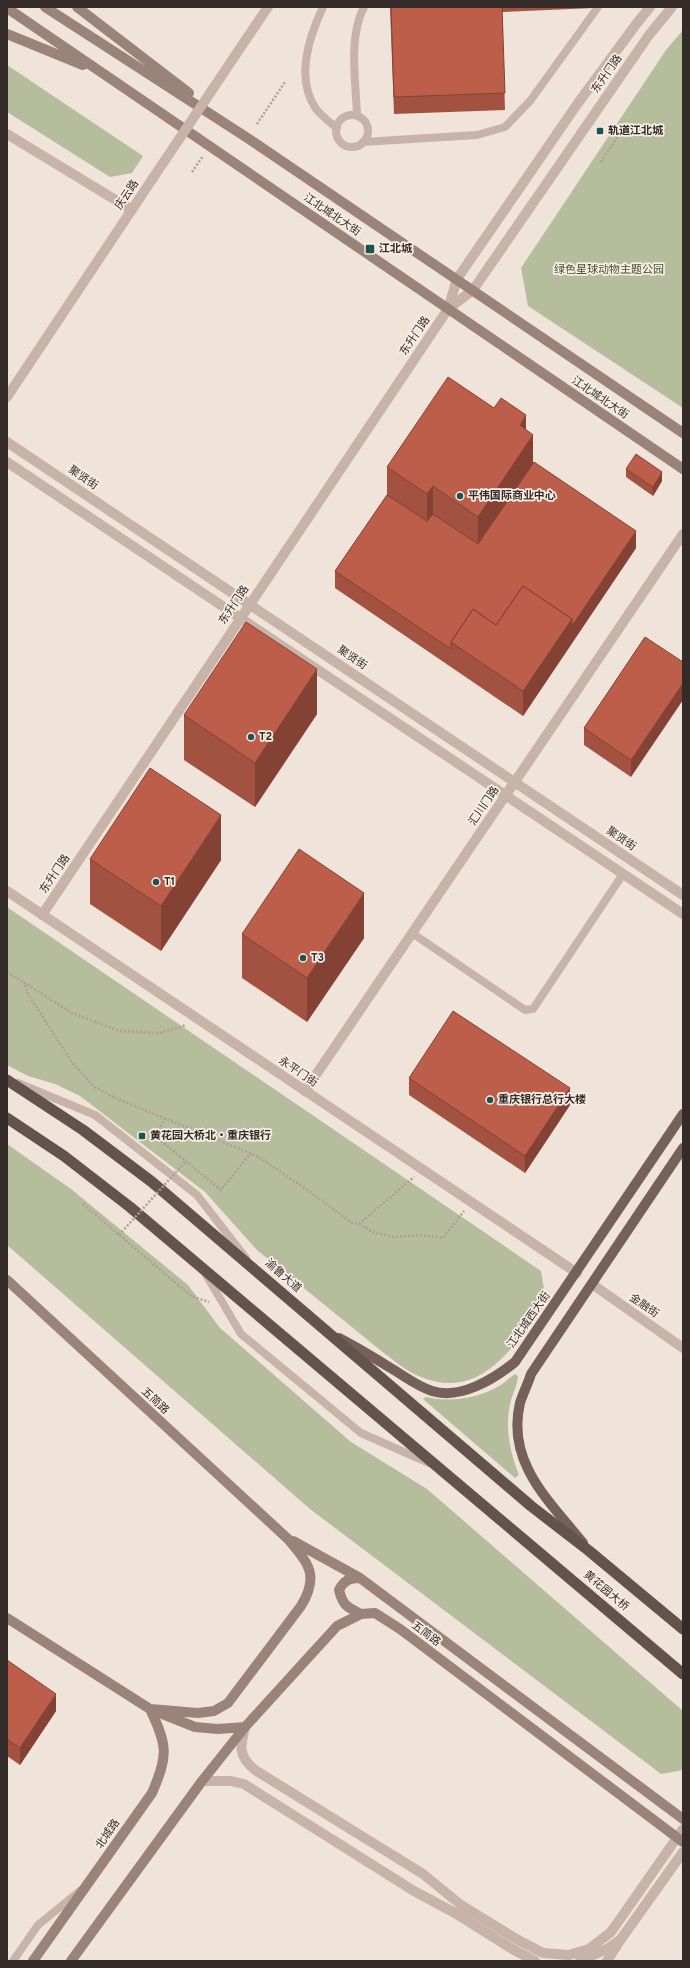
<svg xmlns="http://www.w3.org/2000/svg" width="690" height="1968" font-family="Overpass,'Noto Sans SC',sans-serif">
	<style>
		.green { fill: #b5bd9c }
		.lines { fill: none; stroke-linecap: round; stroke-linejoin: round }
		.path { stroke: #b29d92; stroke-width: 2.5; stroke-dasharray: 2 2; stroke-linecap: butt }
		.service { stroke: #c7b3a7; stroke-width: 8 }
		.minor { stroke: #c7b3a7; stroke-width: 10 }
		.tertiary { stroke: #c7b3a7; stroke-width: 10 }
		.secondary { stroke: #9a8379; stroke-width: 10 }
		.primary { stroke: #756159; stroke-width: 10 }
		.trunk { stroke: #64524c; stroke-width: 11 }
		.path-bridge { stroke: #b29d92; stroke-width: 2.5; stroke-dasharray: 2 2; stroke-linecap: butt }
		.minor-bridge { stroke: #c7b3a7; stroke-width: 10 }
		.wall { fill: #a35140 }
		.shaded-wall { fill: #844234 }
		.building { fill: #bd5e4b; stroke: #844234 }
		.poi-dot { fill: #205252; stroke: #f8eee6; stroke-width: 1.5 }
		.labels { text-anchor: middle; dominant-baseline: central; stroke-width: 3.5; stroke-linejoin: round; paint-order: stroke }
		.street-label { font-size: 11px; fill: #342a27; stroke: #f8eee6 }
		.poi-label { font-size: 11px; font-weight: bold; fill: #342a27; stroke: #f8eee6; text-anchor: start }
		.park-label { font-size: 11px; fill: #46502d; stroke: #f8eee6 }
	</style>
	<rect width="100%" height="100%" fill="#f0e4da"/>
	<path class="green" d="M683 30V408L528 306 521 268 666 50Z
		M7 65 143 156 132 173 110 177 7 112Z
		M7 907 541 1271 546 1302C515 1344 483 1402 421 1377 408 1372 396 1362 385 1354L257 1250 205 1192 80 1096 55 1084 28 1076 7 1065Z
		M7 1144 71 1189 188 1285 220 1328 351 1442 427 1489 683 1711V1770L661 1774 310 1509 7 1245Z
		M516 1374 518 1377C517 1386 512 1395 510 1404 505 1429 510 1452 519 1475L515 1478 423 1399 426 1397C451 1403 479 1398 501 1385 506 1382 510 1376 516 1374Z"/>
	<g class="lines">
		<path class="path" d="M257 124 285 82
			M601 162 621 132 611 125
			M192 172 203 156
			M7 972 72 1013 119 1031 160 1033 186 1025
			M25 985 28 994 71 1061 93 1086 115 1098 257 1156 306 1189 352 1223 359 1224 373 1232 392 1237 421 1235 443 1238 464 1211
			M165 1118 155 1136 221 1190 251 1153
			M83 1204 191 1296 209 1302
			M359 1224 414 1177"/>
		<path class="service" d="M323 7C309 37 295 78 316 109 322 116 329 122 337 128
			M336 131a16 16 0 1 1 32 0a16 16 0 1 1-32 0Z
			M357 116C356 82 348 37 364 7
			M363 142 477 135 505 127 530 101 598 7
			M412 933 525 1010 533 1009 623 874
			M18 1083 95 1115 197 1195 246 1258
			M205 1273 241 1334 361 1433 429 1463
			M13 1961 38 1925 81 1890"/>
		<path class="minor" d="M255 26 268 7
			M7 134 132 210
			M7 397 153 178
			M7 891 577 1273
			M42 915 448 309
			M305 1091 683 534
			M592 1284 683 1348
			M607 1961 621 1939"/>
		<path class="tertiary" d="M448 309 473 290 649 35 672 7
			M448 309 457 279 578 103 637 23 650 7
			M7 442 683 895
			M7 462C233 612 457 765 683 914
			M245 1727C240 1747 238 1756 255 1770L423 1874 461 1905 518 1940 543 1953 569 1955 589 1949 611 1932 683 1829
			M202 1781H231L244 1784 414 1891 455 1913 514 1950 535 1961
			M580 1961 607 1949 621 1939 683 1852"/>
		<path class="secondary" d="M45 7 249 139 683 433
			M77 7 189 93
			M7 8 683 469
			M7 34 83 65
			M7 1280 288 1539C308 1563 320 1575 301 1606L228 1703 214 1711 198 1713 150 1709C168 1746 168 1756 152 1793L33 1961
			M293 1541 360 1578 683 1819
			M360 1578C350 1578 344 1580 339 1590 343 1606 347 1607 361 1614
			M7 1618 150 1709 195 1727 218 1729 245 1727
			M71 1961 202 1781 245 1727 337 1626 361 1614 375 1613 400 1629 683 1842"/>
		<path class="primary" d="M339 1338C356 1347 373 1357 389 1367 403 1375 416 1386 432 1391 460 1400 494 1379 515 1362L683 1114
			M583 1543C549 1501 506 1462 520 1403 523 1393 528 1384 531 1374L683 1148"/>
		<path class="trunk" d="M7 1080 83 1130 152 1182 531 1506 588 1550 683 1629
			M7 1118 64 1156 130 1207 683 1674"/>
		<path class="path-bridge" d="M119 1235 186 1161"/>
		<path class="minor-bridge" d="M153 178 255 26"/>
	</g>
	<path class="wall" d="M390 7H593V8L502 12 505 110 394 114Z
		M526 430 533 462 636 548 523 716 335 588V571L387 495V467Z
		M626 469 662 481 653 496 626 477Z
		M645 637 631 777 584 745V728Z
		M317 714 255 807 184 760V715Z
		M90 859 221 860 161 951 90 904Z
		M242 934 364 938 307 1022 242 978Z
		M409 1078 570 1105 525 1173 409 1095Z
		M7 1660 56 1711 20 1765 7 1756Z"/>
	<path class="shaded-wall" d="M526 415V445L533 435V479L478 561V517L520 425Z
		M662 472V481L653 496V487Z
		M433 486V531L427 539V494Z
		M636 531V548L523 716V691L572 619Z
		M317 669V714L255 807V763Z
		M683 683V700L631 777V760Z
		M221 815V860L161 951V906Z
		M364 893V938L307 1022V978Z
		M570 1088V1105L525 1173V1156Z
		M56 1694V1711L20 1765V1748Z"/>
	<path class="building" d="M391 7H502L505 93 394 97Z
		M448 377 494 408 501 398 526 415 520 425 533 435 478 517 433 486 427 494 387 467Z
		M636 454 662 472 653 487 626 469Z
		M534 462 636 531 572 626V619L523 586 496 625 473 609 451 642V649L335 571 387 495 427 521 433 514 478 544Z
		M523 586 572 619 523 691 451 642 473 609 496 625Z
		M246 622 317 669 255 763 184 715Z
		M645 637 683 662V683L631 760 584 728Z
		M150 768 221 815 161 906 90 859Z
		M299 849 364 893 307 978 242 934Z
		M453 1011 570 1088 525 1156 409 1078Z
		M7 1660 56 1694 20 1748 7 1739Z"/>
	<g class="poi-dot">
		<rect x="596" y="127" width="8" height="8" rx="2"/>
		<rect x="365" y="244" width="10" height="10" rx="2"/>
		<circle cx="460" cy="496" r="4"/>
		<circle cx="251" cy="737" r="4"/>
		<circle cx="156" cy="882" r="4"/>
		<circle cx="303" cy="958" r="4"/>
		<circle cx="490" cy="1100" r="4"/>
		<rect x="138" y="1132" width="8" height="8" rx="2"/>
	</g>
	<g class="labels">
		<g class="street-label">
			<text transform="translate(607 74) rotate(-55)">东升门路</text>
			<text transform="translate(127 195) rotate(-56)">庆云路</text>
			<text transform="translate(332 215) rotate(34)">江北城北大街</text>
			<text transform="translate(415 336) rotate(-56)">东升门路</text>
			<text transform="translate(600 398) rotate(34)">江北城北大街</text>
			<text transform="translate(83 478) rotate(34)">聚贤街</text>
			<text transform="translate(234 605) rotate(-56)">东升门路</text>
			<text transform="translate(352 658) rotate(34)">聚贤街</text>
			<text transform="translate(484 806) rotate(-56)">汇川门路</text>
			<text transform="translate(621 839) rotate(34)">聚贤街</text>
			<text transform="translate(55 874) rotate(-56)">东升门路</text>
			<text transform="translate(298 1072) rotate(34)">永平门街</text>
			<text transform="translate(283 1276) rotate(41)">渝鲁大道</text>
			<text transform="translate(644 1306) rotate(35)">金融街</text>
			<text transform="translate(529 1320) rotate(-55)">江北城西大街</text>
			<text transform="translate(155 1401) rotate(43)">五简路</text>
			<text transform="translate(606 1591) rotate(40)">黄花园大桥</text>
			<text transform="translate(426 1634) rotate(37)">五简路</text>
			<text transform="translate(108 1834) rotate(-55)">北城路</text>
		</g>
		<g class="poi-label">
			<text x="608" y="131">轨道江北城</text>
			<text x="379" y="249">江北城</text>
			<text x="468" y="496">平伟国际商业中心</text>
			<text x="259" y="737">T2</text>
			<text x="164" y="882">T1</text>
			<text x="311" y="958">T3</text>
			<text x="498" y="1100">重庆银行总行大楼</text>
			<text x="150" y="1136">黄花园大桥北‧重庆银行</text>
		</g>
		<g class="park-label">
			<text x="609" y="270">绿色星球动物主题公园</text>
		</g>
	</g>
	<rect width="690" height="1968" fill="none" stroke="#342a27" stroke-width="16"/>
</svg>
